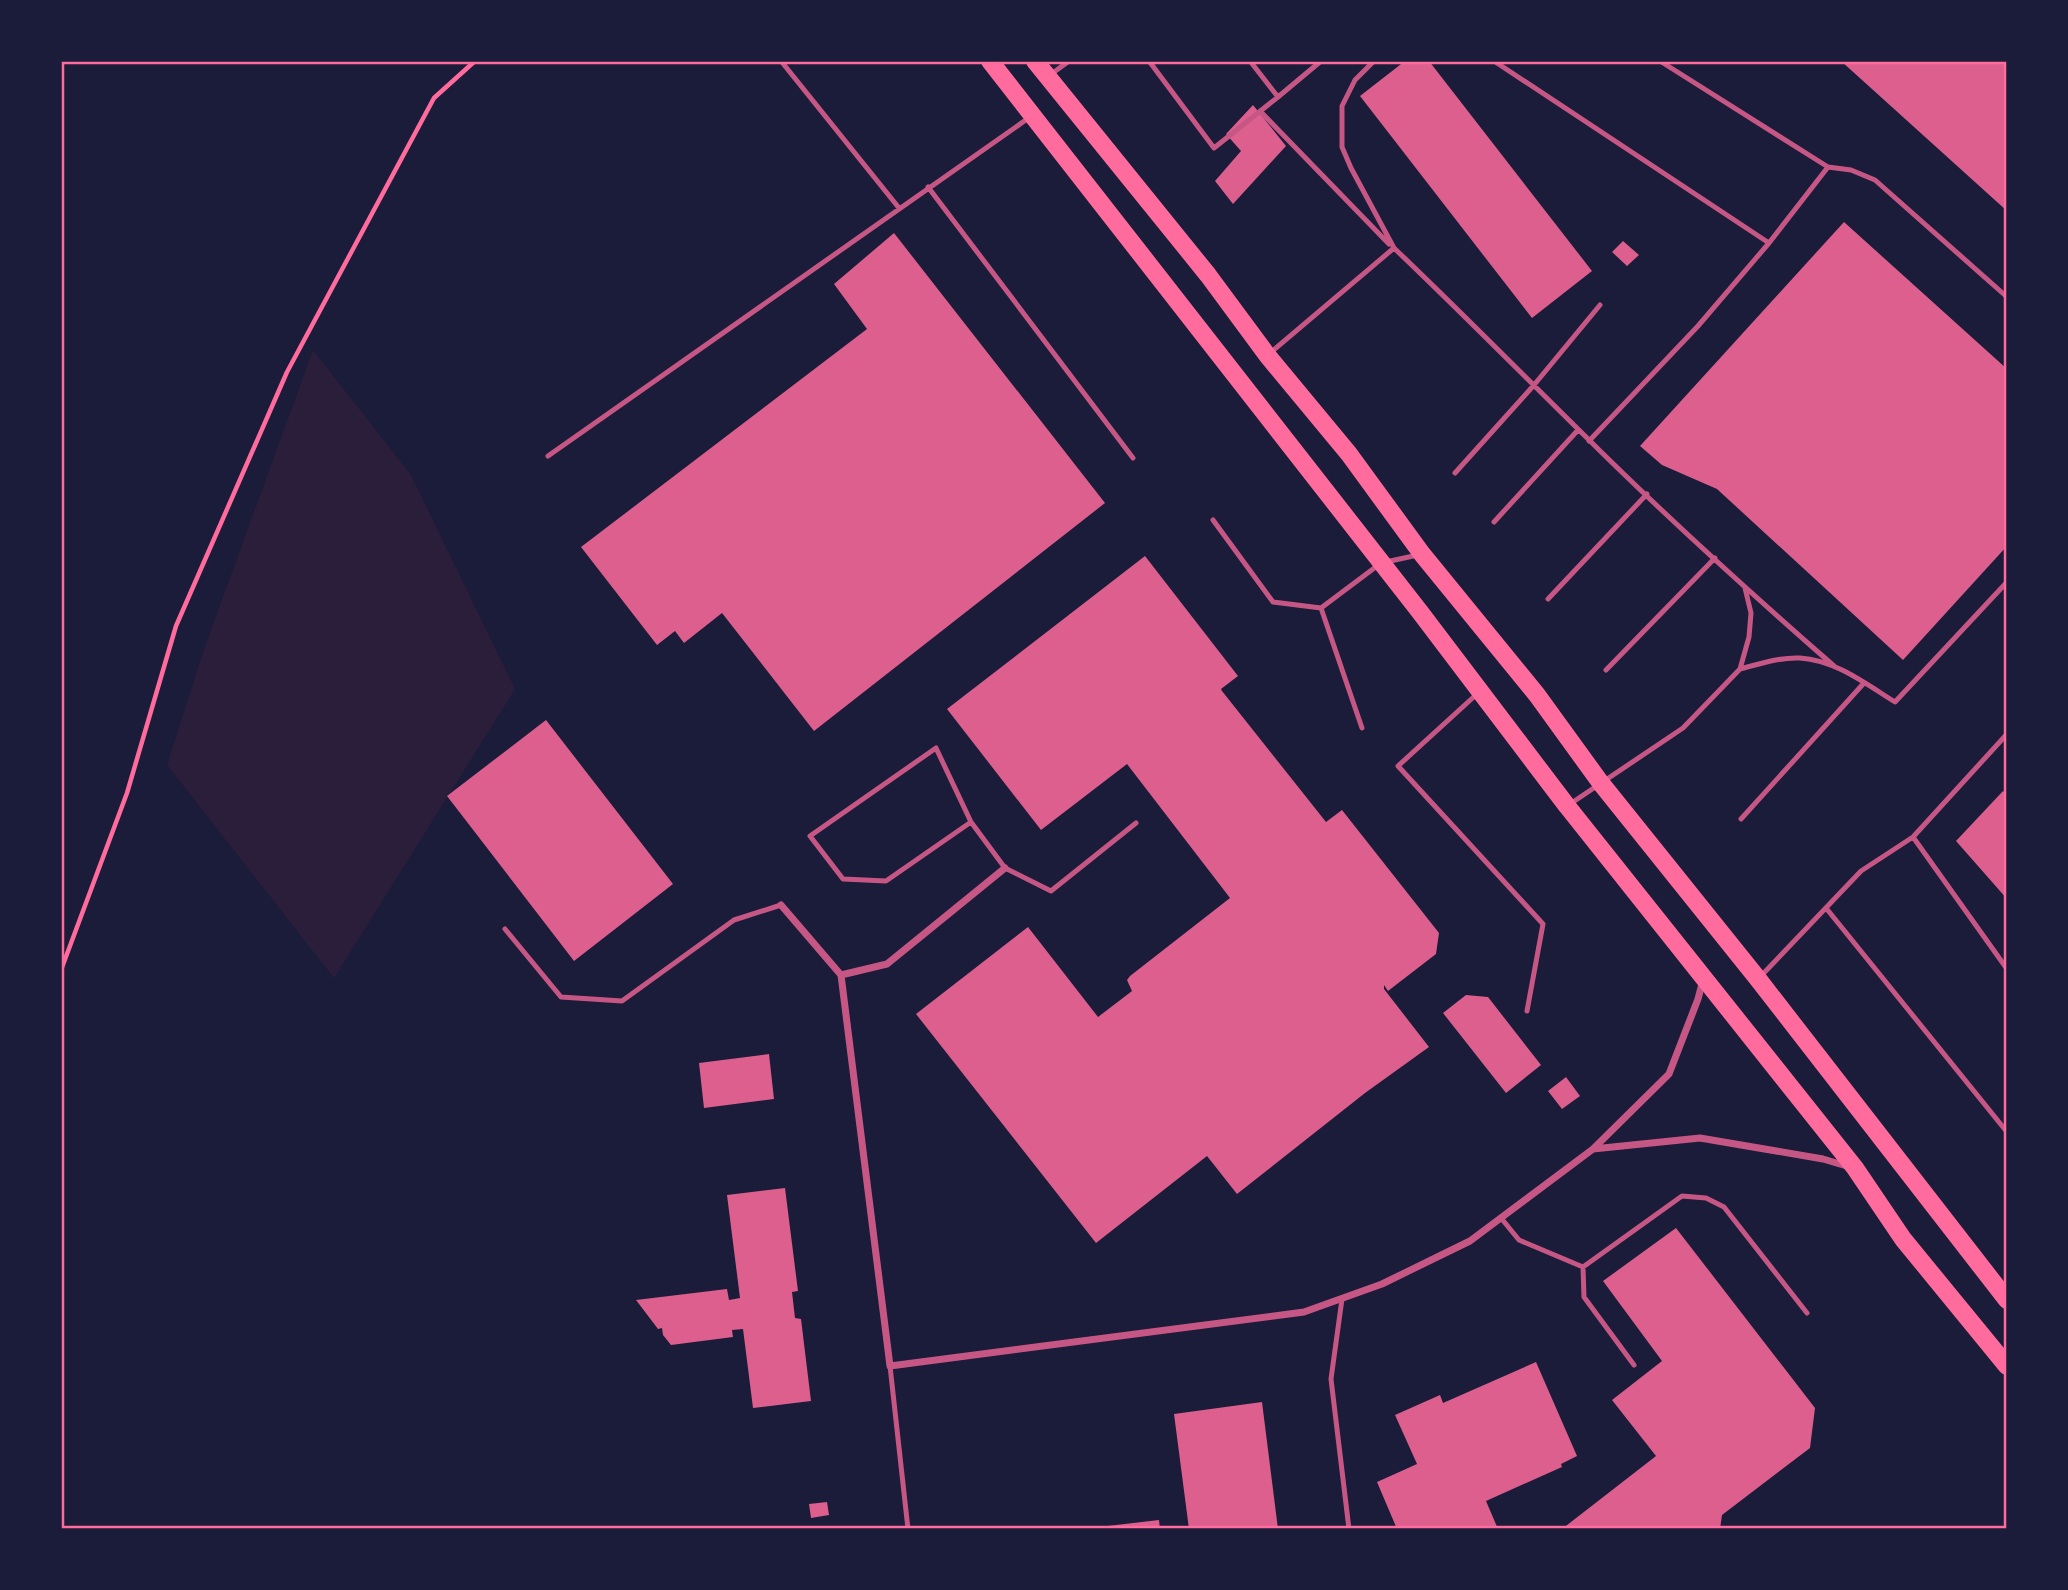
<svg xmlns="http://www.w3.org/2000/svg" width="2068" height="1590" font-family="'Fira Sans',sans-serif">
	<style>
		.green { fill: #2a1e3b }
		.building { fill: #dd5f8e }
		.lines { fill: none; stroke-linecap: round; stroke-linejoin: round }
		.path { stroke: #ff6b9d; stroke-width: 4.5 }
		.service { stroke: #c65784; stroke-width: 5 }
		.minor { stroke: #c65784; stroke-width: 7 }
		.primary { stroke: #ff6b9d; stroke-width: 18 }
		.neatline { fill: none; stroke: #ff6b9d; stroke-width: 2.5 }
	</style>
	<rect width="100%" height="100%" fill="#1b1b3a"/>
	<path class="green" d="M313 350 411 475 515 689 334 978 167 765 204 649Z"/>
	<path class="building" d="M1405 61H1429L1592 271 1532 318 1360 96Z
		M1841 61H2007V211Z
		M1253 105 1286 146 1233 204 1215 181 1241 151 1226 134Z
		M1844 222 2007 369V546L1903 660 1717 489 1662 465 1640 446Z
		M894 233 1105 503 814 731 722 613 684 643 675 631 657 645 581 547 867 329 834 284Z
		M1623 241 1639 255 1627 266 1612 252Z
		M1145 556 1238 676 1221 689 1222 691 1326 822 1342 810 1439 933 1436 954 1388 991 1384 985V989L1429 1047 1365 1093 1237 1194 1207 1156 1096 1243 916 1014 1028 927 1098 1017 1132 991 1127 980 1130 976 1230 898 1127 764 1041 830 947 709Z
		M546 720 673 884 574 961 447 796Z
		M2003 791 2007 795V899L1956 841Z
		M1466 995 1488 997 1541 1065 1506 1093 1443 1013Z
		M769 1054 774 1099 704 1108 699 1063Z
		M1566 1077 1580 1096 1562 1109 1548 1091Z
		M785 1188 798 1291 792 1292 795 1318 801 1319 811 1401 753 1408 743 1329 732 1330 733 1337 671 1345 663 1335 662 1328 658 1329 636 1300 727 1289 729 1300 740 1298 727 1195Z
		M1676 1228 1815 1408 1810 1448 1722 1515 1720 1529H1562L1656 1456 1612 1400 1662 1361 1603 1281Z
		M1536 1362 1577 1456 1561 1464 1562 1467 1486 1501 1498 1529H1397L1377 1482 1417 1464 1395 1415 1440 1395 1443 1403Z
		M1262 1402 1278 1529H1189L1174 1414Z
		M827 1502 829 1515 811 1518 809 1504Z
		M1159 1520 1160 1529H1100L1099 1527Z"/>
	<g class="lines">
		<path class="path" d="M61 970 127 793 176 626 287 372 434 98 475 61"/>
		<path class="service" d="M781 61 899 208
			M1149 61 1214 148 1278 97 1250 61
			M1374 61 1355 80 1342 106V147L1351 168 1394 248
			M1494 61 1769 243
			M1660 61 1828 167
			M1050 75 1069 61
			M1278 97 1321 61
			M1260 111 1389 244
			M928 187 1133 458
			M1270 353 1394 248C1457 308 1518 370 1580 431 1661 512 1747 590 1834 666
			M1589 441 1698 326 1769 243 1828 167 1851 170 1875 180 2007 297
			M548 456 1030 117
			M1455 473 1534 385 1600 305
			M1213 520 1273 602 1321 608 1381 563 1418 555
			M1494 522 1578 430
			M1548 599 1647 494
			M1321 608 1362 728
			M1740 669C1759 664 1780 657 1800 658 1835 660 1866 684 1895 702L2007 582
			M1606 670 1715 558
			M1478 693 1398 766 1543 924 1527 1011
			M1570 804 1683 728 1740 669 1749 637 1751 613 1745 588
			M1741 819 1864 683
			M971 822 886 881 843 879 810 836 936 748 971 822 1005 868 1051 891 1136 823
			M1913 837 2007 969
			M1826 908 2007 1132
			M505 929 561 997 622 1001 734 920 781 905
			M1760 977 1861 871 1913 837 2007 734
			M1501 1218 1519 1240 1583 1267 1682 1196 1706 1198 1724 1207 1807 1313
			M1583 1267 1584 1297 1634 1365
			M1342 1299 1331 1379 1349 1529
			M890 1366 908 1529"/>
		<path class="minor" d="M781 905 841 975 887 964 1005 868
			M841 975 890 1366 1304 1312 1382 1284 1470 1241 1593 1149
			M1703 980 1698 999 1669 1074 1593 1149 1700 1138 1823 1159 1850 1167"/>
		<path class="primary" d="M990 61 1420 612 1567 806 1855 1168 1903 1239 2007 1366
			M1035 61 1208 275 1267 355 1349 454 1422 554 1537 695 1600 782 1758 979 2007 1300"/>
	</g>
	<rect width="2068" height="1590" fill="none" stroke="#1b1b3a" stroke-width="126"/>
	<rect x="63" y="63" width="1942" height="1464" class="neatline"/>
</svg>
